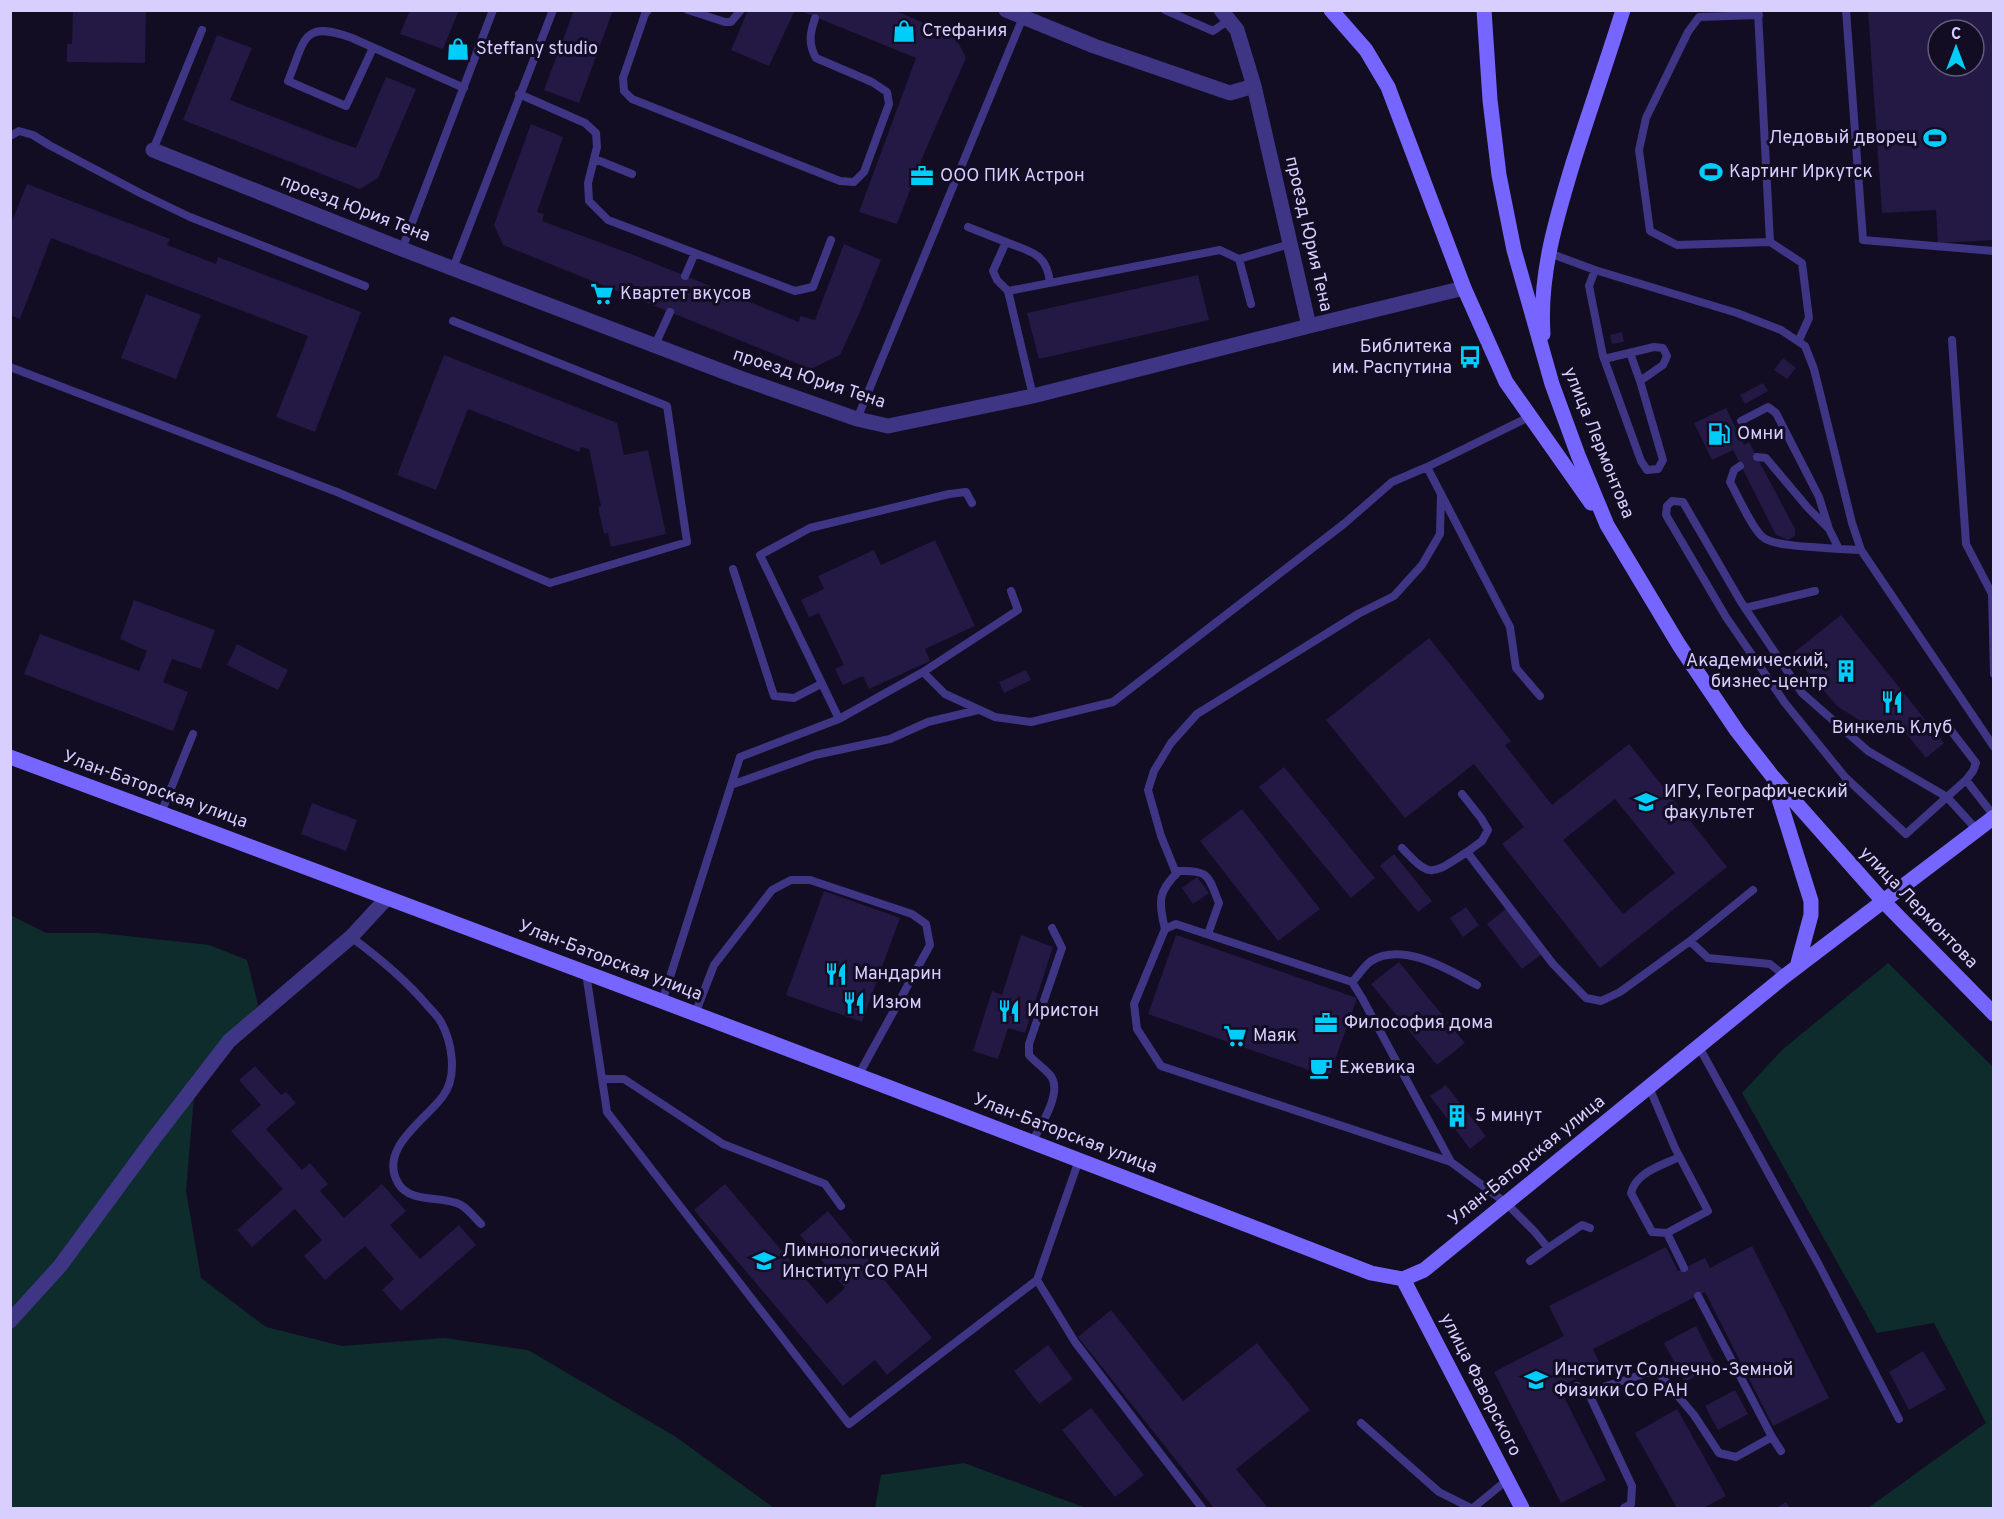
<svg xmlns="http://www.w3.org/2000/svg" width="2004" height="1519" font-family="Overpass,sans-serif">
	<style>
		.green { fill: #0f2c2d }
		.building { fill: #241845; fill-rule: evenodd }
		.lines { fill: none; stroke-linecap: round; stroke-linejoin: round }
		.lane { stroke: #3e3585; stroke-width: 8 }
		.street { stroke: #3e3585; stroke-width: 15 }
		.secondary { stroke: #7666ff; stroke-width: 15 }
		.labels { text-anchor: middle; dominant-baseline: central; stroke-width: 6; stroke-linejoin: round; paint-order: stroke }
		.poi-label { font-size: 18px; fill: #d8cfff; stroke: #120d23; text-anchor: start }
		.street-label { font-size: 18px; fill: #d8cfff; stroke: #120d23 }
	</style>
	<rect width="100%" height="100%" fill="#120d23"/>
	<path class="green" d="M10 915 46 933H99L209 945 247 960 258 1005 229 1041 194 1096 186 1191 201 1278 266 1327 342 1346 444 1338 528 1350 676 1437 774 1508H11Z
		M1888 963 1993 1067V1508H1868L1986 1423 1934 1323 1877 1333 1742 1093 1782 1050Z
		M964 1463 1086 1508H875L881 1475Z"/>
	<path class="building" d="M73 10H146L145 63 67 62V44H72Z
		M410 10H459L443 49 400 34Z
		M574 10H613L579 103 544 90Z
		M748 10H795L769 66 731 50Z
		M798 10H893L955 36 966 58 925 151 897 224 859 212 916 58Z
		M1868 10H1994V240L1938 243 1936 210 1882 213ZM1938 30H1974V66H1938Z
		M217 35 252 48 230 100 330 139 356 148 386 77 416 89 378 178 360 189 183 120Z
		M531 124 563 137 537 212 544 214 542 221 631 254 799 322 800 316 815 320 844 244 881 260 859 314 840 355 811 369 503 245 494 225Z
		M27 184 170 239 167 245 216 264 218 257 361 312 315 432 276 417 308 336 282 326 51 238 20 319 10 315V226Z
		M1198 275 1209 320 1039 359 1027 313Z
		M146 294 201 315 176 379 121 358Z
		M1622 332 1624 342 1612 344 1610 335Z
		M444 355 617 423 624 455 648 450 666 534 611 547 608 533 604 534 598 507 601 506 589 449 581 447 579 452 468 409 436 490 397 475Z
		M1783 358 1796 368 1787 379 1774 370Z
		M1763 383 1768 391 1745 404 1740 395Z
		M1726 408 1744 445 1749 442 1795 529V536L1788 540 1776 535 1733 450 1712 460 1694 423Z
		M935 540 975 626 925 649 930 661 869 689 863 676 843 685 835 669 844 665 819 613 809 617 801 600 824 589 818 576 874 550 881 565Z
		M134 600 215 630 201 669 172 659 163 682 188 692 173 731 24 674 40 634 139 671 147 651 120 639Z
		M1841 615 1944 743 1926 758 1905 732 1883 730 1862 722 1837 706 1792 654Z
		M1429 638 1511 741 1505 745 1552 805 1629 744 1727 867 1600 968 1502 844 1524 827 1474 764 1405 818 1326 720ZM1615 799 1675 873 1623 914 1563 840Z
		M237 644 288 670 278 690 227 665Z
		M1026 670 1031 680 1004 693 999 682Z
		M1284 767 1375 878 1351 898 1259 787Z
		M312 803 357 820 346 851 301 834Z
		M1242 809 1320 909 1278 941 1200 841Z
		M1394 854 1432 901 1418 912 1380 866Z
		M1197 877 1209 893 1193 904 1182 888Z
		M824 891 900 918 862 1022 786 995Z
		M1466 907 1479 925 1463 937 1450 918Z
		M1507 908 1542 954 1522 969 1487 924Z
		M1021 935 1053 947 1025 1033 1008 1028 998 1059 973 1051 992 991 1002 995Z
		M1176 935 1357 998 1329 1077 1148 1014Z
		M1399 962 1465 1043 1437 1065 1371 984Z
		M255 1066 281 1095 286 1092 296 1103 266 1129 302 1170 310 1163 328 1184 320 1191 344 1218 382 1184 406 1211 390 1225 420 1259 459 1225 476 1245 401 1311 382 1290 394 1279 365 1246 325 1280 304 1256 322 1240 295 1209 252 1247 237 1230 283 1189 231 1131 261 1105 239 1080Z
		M1446 1085 1486 1136 1470 1149 1430 1096Z
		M725 1184 827 1304 845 1288 800 1235 828 1211 932 1338 887 1375 875 1360 843 1386 694 1210Z
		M1752 1246 1829 1398 1773 1426 1705 1292 1593 1349 1601 1366 1559 1387 1606 1480 1561 1503 1494 1372 1564 1336 1549 1306 1666 1247 1678 1271 1705 1258 1710 1268Z
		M1111 1310 1183 1401 1257 1343 1310 1410 1236 1469 1268 1508H1214L1078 1337Z
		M1696 1326 1716 1366 1685 1382 1664 1343Z
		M1048 1345 1073 1379 1039 1404 1014 1371Z
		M1923 1351 1946 1389 1909 1410 1889 1372Z
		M1735 1390 1748 1414 1718 1430 1705 1406Z
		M1091 1408 1144 1475 1115 1497 1062 1430Z
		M1677 1409 1726 1496 1703 1508H1677L1635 1433Z
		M1786 1502 1790 1508H1776Z"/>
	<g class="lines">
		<path class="lane" d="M648 10 645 14 623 78 624 91 632 99 840 181 854 182 864 172 889 104 887 92 872 82 816 58C808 44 810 33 815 18
			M688 10 725 22H731L741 10
			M1165 10 1213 31 1229 20
			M1846 10 1863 240 1994 251
			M1758 12 1770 242 1802 263 1809 318 1799 340
			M1759 15 1699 17 1688 32 1646 118 1639 150 1650 231 1677 245 1770 242
			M373 48 346 106 288 81C305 41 301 19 352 38L464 88
			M519 94 585 123 596 133 597 147 588 183 589 201 608 220 795 291 813 287 831 240
			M10 136 19 131 33 135 49 145 142 194 190 217 365 286
			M153 150 202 30
			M595 159 632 174
			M968 227 1006 242 993 271 997 280 1008 291
			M1006 242C1031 252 1047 253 1050 283
			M402 249 493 10
			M1549 253 1595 270 1737 313 1781 330 1805 346 1814 369 1852 523 1861 550 1994 747
			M1239 259 1251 304
			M453 268 553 10
			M1595 270 1589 286 1603 356 1641 461 1647 470 1658 469 1663 460 1640 381 1663 365 1667 356 1663 348 1654 347 1604 359
			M685 276 695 253
			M1952 340 1966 544 1992 594 1994 674
			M655 345 670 312
			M1630 353 1640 381
			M10 367 337 492 550 583 687 542 667 406 453 321
			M1033 396 1008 291 1220 250 1239 259 1290 244
			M857 419 1023 17
			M1741 421 1768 407 1776 413 1819 497 1829 529
			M1757 457 1766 458 1808 508 1829 529 1839 549 1861 550
			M1740 466 1734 470 1730 482C1737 494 1753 531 1764 538 1777 547 1822 547 1839 549
			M1427 467 1510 627 1516 668 1540 696
			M1672 501 1683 502 1741 602 1802 693 1868 751 1947 797 1906 834 1845 777 1785 703 1726 617 1666 515 1667 506Z
			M972 503 966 492 949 494 810 528 760 555 839 719 923 672 945 694 995 717 1031 722 1113 702 1345 523 1392 482 1427 467 1529 417
			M733 569 774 696 794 698 821 684
			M1745 608 1815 591
			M923 672 1018 610 1011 591
			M1946 724 1976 763 1973 771 1966 780 1994 816
			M1966 780 1947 797 1977 830
			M731 785 815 755 890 739 928 722 978 710
			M1462 794 1481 818 1488 830 1482 841 1467 852 1553 964 1586 998 1601 1001 1620 992 1690 941 1708 958 1770 964 1785 976
			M161 813 193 734
			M1402 848C1432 880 1432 874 1467 852
			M1176 873 1161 836 1148 790 1154 771 1171 743 1197 714 1358 614 1394 596 1422 565 1440 534 1441 494
			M1165 929C1158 901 1158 891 1179 871 1210 870 1208 876 1219 903L1208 934
			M351 937C378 957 404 978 426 1004 431 1010 437 1015 441 1022 452 1042 458 1076 443 1096 426 1120 378 1148 398 1183 410 1204 442 1195 461 1205 468 1209 475 1218 481 1224
			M1690 941 1753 890
			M586 973 607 1112 849 1424 1037 1280 1079 1160
			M1352 982C1358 976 1364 966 1371 961 1403 941 1449 970 1477 985
			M662 1002 740 757 839 719
			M695 1014 714 965 772 890 791 880H810L912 914 926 924 930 945 858 1076
			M1699 1047 1819 1265 1899 1419
			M602 1079H624L723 1144 825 1184 841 1206
			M1649 1087 1675 1148 1708 1211 1667 1233 1684 1268
			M1032 1142C1040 1127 1064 1091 1050 1075 1044 1068 1035 1062 1029 1055V1044L1062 948 1052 928
			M1451 1162 1362 998 1352 982 1176 924 1165 929 1134 1004 1137 1029 1161 1066 1451 1162 1506 1203 1534 1231 1548 1248 1582 1225 1590 1228
			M1667 1233 1652 1232 1631 1193C1636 1172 1661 1166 1679 1157
			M1530 1261 1548 1248
			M1037 1280 1075 1342 1202 1508
			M1698 1296 1772 1437 1781 1451
			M1577 1386 1588 1392 1632 1486 1631 1504 1624 1508
			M1588 1392 1656 1370 1694 1415 1719 1453 1736 1457 1772 1437
			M1361 1423 1439 1492 1471 1508
			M1473 1508 1507 1480"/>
		<path class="street" d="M1006 10 1094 46 1230 93 1254 86 1237 30 1221 10
			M153 150 402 249 740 378 857 419 888 426 1033 396 1309 326 1254 86
			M1309 326 1464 288
			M10 1321 60 1266 152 1141 229 1041 351 937 387 898"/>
		<path class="secondary" d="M1331 10 1366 50 1388 87 1464 288 1506 382 1591 503
			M1484 10 1490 100 1499 175 1514 250 1552 384 1578 455 1607 525 1679 645 1737 731 1773 777 1883 901 1994 1014
			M1543 334C1539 275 1556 219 1573 163 1589 112 1607 61 1623 10
			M10 757C465 926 919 1097 1371 1273L1403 1279 1424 1270 1785 976 1994 817
			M1774 783 1811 901V915L1797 967
			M1403 1279 1522 1508"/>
	</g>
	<defs>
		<g id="shop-bare" transform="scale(1.8)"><path d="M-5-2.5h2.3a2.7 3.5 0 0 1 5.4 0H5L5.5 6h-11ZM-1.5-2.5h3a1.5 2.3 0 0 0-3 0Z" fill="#00cdfa" stroke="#120d23" stroke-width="2.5" paint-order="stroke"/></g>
		<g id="stadium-bare" transform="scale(1.8)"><path d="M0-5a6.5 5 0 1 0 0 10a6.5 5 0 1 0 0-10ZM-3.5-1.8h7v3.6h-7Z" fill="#00cdfa" stroke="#120d23" stroke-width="2.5" paint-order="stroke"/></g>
		<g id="office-bare" transform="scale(1.8)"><path d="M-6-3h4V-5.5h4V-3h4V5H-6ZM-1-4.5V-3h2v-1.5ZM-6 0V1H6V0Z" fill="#00cdfa" stroke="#120d23" stroke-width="2.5" paint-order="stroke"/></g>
		<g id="supermarket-bare" transform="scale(1.8)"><path d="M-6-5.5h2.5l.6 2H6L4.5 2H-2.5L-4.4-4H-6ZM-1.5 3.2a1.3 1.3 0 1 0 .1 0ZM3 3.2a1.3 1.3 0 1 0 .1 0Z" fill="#00cdfa" stroke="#120d23" stroke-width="2.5" paint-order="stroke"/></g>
		<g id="bus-bare" transform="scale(1.8)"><path d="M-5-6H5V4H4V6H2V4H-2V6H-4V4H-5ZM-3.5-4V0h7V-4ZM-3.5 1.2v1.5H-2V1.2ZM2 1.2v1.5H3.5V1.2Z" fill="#00cdfa" stroke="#120d23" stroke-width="2.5" paint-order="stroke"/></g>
		<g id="fuel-bare" transform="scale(1.8)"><path d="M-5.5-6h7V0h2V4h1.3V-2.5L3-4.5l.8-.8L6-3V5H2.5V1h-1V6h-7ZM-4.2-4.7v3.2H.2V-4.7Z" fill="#00cdfa" stroke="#120d23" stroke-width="2.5" paint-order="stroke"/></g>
		<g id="building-bare" transform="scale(1.8)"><path d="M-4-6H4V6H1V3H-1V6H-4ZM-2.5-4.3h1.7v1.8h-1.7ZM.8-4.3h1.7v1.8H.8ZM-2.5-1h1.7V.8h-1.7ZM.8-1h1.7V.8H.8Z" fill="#00cdfa" stroke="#120d23" stroke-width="2.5" paint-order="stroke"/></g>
		<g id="restaurant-bare" transform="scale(1.8)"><path d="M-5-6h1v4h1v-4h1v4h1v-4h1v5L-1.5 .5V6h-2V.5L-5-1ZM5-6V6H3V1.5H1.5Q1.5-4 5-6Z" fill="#00cdfa" stroke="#120d23" stroke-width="2.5" paint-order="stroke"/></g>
		<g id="university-bare" transform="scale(1.8)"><path d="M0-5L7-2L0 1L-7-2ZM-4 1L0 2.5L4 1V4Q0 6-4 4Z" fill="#00cdfa" stroke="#120d23" stroke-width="2.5" paint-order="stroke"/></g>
		<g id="cafe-bare" transform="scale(1.8)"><path d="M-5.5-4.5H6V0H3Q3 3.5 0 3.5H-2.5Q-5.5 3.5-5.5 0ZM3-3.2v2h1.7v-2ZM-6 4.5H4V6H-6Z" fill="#00cdfa" stroke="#120d23" stroke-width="2.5" paint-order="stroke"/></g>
	</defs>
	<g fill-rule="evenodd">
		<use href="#shop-bare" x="904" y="31"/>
		<use href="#shop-bare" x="458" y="49"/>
		<use href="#stadium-bare" x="1935" y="138"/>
		<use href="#stadium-bare" x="1711" y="172"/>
		<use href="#office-bare" x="922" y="176"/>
		<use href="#supermarket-bare" x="602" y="294"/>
		<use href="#bus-bare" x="1470" y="357"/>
		<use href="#fuel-bare" x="1719" y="434"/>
		<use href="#building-bare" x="1846" y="671"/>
		<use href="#restaurant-bare" x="1892" y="702"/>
		<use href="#university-bare" x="1646" y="802"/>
		<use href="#restaurant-bare" x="836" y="974"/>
		<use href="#restaurant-bare" x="854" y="1003"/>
		<use href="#restaurant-bare" x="1009" y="1011"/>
		<use href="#office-bare" x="1326" y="1023"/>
		<use href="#supermarket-bare" x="1235" y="1036"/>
		<use href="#cafe-bare" x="1321" y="1068"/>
		<use href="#building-bare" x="1457" y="1116"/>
		<use href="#university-bare" x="764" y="1261"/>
		<use href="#university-bare" x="1536" y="1380"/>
	</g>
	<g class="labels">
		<g class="poi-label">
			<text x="922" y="31">Стефания</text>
			<text x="476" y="49">Steffany studio</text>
			<text x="1917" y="138" text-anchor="end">Ледовый дворец</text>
			<text x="1729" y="172">Картинг Иркутск</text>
			<text x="940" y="176">ООО ПИК Астрон</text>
			<text x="620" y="294">Квартет вкусов</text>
			<text x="1452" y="347" text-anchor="end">Библитека<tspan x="1452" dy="21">им. Распутина</tspan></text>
			<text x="1737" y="434">Омни</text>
			<text x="1828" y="661" text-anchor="end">Академический,<tspan x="1828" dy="21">бизнес-центр</tspan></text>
			<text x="1892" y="728" text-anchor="middle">Винкель Клуб</text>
			<text x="1664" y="792">ИГУ, Географический<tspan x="1664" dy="21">факультет</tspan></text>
			<text x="854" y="974">Мандарин</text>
			<text x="872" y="1003">Изюм</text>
			<text x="1027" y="1011">Иристон</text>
			<text x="1344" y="1023">Философия дома</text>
			<text x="1253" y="1036">Маяк</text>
			<text x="1339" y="1068">Ежевика</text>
			<text x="1475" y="1116">5 минут</text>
			<text x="782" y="1251">Лимнологический<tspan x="782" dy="21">Институт СО РАН</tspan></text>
			<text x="1554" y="1370">Институт Солнечно-Земной<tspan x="1554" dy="21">Физики СО РАН</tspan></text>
		</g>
		<g class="street-label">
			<text transform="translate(355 209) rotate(21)">проезд Юрия Тена</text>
			<text transform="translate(1308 234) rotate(77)">проезд Юрия Тена</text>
			<text transform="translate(809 379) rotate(18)">проезд Юрия Тена</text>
			<text transform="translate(1598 443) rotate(68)">улица Лермонтова</text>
			<text transform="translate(155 790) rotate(20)">Улан-Баторская улица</text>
			<text transform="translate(1918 908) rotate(46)">улица Лермонтова</text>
			<text transform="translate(610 961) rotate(21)">Улан-Баторская улица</text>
			<text transform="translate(1065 1134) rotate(21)">Улан-Баторская улица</text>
			<text transform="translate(1527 1161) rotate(-39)">Улан-Баторская улица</text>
			<text transform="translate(1480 1385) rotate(63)">улица Фаворского</text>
		</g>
	</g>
	<rect width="2004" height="1519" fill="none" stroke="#d8cfff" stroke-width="24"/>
	<g transform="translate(1956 48)"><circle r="28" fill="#120d23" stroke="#615b7b" stroke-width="1.5"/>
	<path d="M0-4.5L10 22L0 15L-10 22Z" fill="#00cdfa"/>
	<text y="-9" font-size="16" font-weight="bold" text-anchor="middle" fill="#d8cfff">С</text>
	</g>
</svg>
